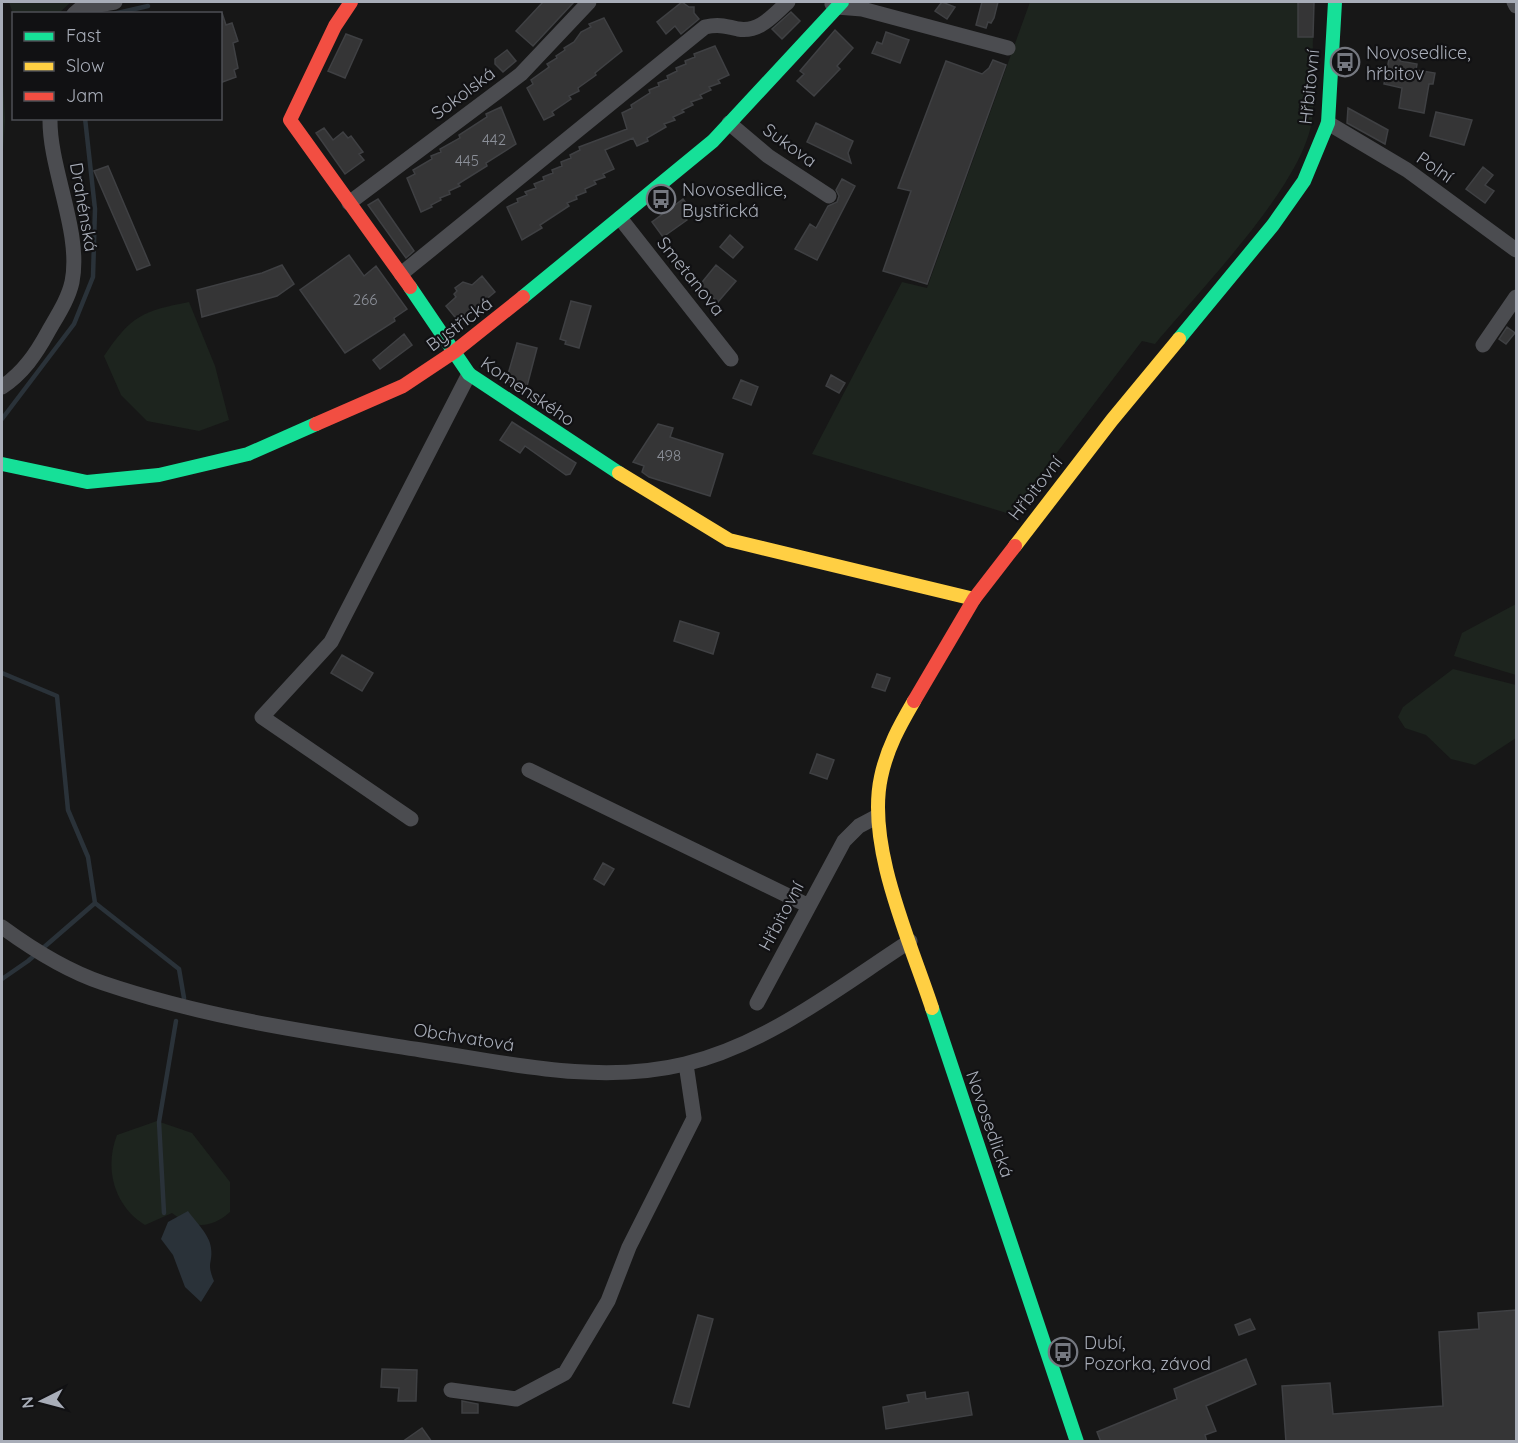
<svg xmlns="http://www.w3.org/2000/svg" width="1518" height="1443" font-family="Quicksand,sans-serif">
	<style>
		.green { fill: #1d241e }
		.water { fill: #2a3239 }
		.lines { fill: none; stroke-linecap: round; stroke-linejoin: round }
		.stream { stroke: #2a3239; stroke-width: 4.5 }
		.building { fill: #353536; stroke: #3f4043; stroke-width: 1.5 }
		.street { stroke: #4b4c50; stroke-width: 15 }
		.fast { stroke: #16e098; stroke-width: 14 }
		.slow { stroke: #ffcf43; stroke-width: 14 }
		.jam { stroke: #f24e42; stroke-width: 14 }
		.labels { text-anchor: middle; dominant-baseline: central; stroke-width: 4.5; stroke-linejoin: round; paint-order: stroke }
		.number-label { font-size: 15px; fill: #8b8f98 }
		.poi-label { font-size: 18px; fill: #a8adb8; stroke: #111113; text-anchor: start }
		.street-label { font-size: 18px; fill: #a8adb8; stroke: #111113 }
	</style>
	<rect width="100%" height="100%" fill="#171717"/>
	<path class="green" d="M9 2H71L59 13 13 14Z
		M1030 2H1298V37H1313C1312 65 1316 97 1311 125 1299 189 1198 292 1155 344L1142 341 1010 514 812 454 902 282 927 288Z
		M2 65 5 120 2 166Z
		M189 302 215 366 229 420 199 431 147 421 121 395 104 356C131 316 142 311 189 302Z
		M1516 604V675L1454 656 1462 633Z
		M1453 669 1516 685V738L1475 765 1451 759 1426 735 1405 728 1398 717 1403 707Z
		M157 1121 192 1133 230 1182V1212C211 1229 193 1229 172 1213L145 1225C114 1206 104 1168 117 1135Z"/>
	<path class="water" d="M188 1211C195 1221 210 1235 211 1248 213 1264 206 1262 214 1281L201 1302 185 1287 173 1255 161 1239 168 1222Z"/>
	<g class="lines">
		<path class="stream" d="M113 14 148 6
			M2 419 74 324 93 277 95 209 85 118
			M2 673 57 696 68 810 88 857 95 903 179 969 184 998
			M2 979 28 961 95 903
			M164 1213 159 1122 176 1021"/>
	</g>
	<path class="building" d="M543 2H574L533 46 516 31Z
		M682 2 689 7H694V13L699 19 681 34 675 26 666 34 657 22Z
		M942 2 955 7 947 19 935 11Z
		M982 2H998L994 18 991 23 988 22 986 28 976 25Z
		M1298 2H1314L1313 37H1298Z
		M791 12 800 21 782 39 772 29Z
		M222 13 226 25 232 23 238 41 233 43 238 68 234 70 236 77 220 83Z
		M604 18 622 51 595 73 596 75 578 88 579 91 569 96 571 99 552 112 554 115 544 120 527 88 533 84 531 80 549 67 547 64 557 58 556 56 565 50 564 48 574 42 581 32 591 27 589 24Z
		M835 30 853 48 837 66 840 69 814 96 797 81 804 74 800 71Z
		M886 32 909 40 900 63 872 53 877 42 882 44Z
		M346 34 362 40 345 78 328 71Z
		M715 46 729 75 718 80 720 83 709 87 711 90 700 95 702 98 691 102 693 105 682 110 684 112 673 117 675 120 664 124 666 127 647 138 648 141 637 146 633 138 605 150 614 169 603 174 605 177 594 181 596 184 585 189 586 192 576 196 577 199 567 203 569 206 540 225 542 228 522 240 507 207 518 202 517 199 527 195 525 192 536 188 534 184 544 180 543 177 553 173 552 170 562 166 561 162 571 158 570 155 580 150 579 147 627 129 622 113 632 108 631 105 650 93 649 90 659 86 658 83 668 79 667 76 677 71 676 68 686 64 685 61 695 57 694 54Z
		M507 50 516 61 503 72 495 64V59Z
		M1390 54 1401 56 1400 61 1417 64 1416 70 1435 73 1433 84H1429L1424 113 1399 108 1402 88 1384 84Z
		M993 60 1006 65 927 284 883 271 911 191 898 188 946 61 982 74 989 68Z
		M501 107 516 144 486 163 487 166 458 184 460 186 449 191 450 194 440 198 441 200 431 205 432 207 421 212 407 178 415 174 413 170 432 159 431 156 441 152 440 149 460 138 459 135 487 117 486 114Z
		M1348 108 1388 130 1385 144 1347 123Z
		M1436 112 1472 120 1464 145 1430 136Z
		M816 123 853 141 848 153 851 163 807 142Z
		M324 128 333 140 343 132 348 138 351 136 363 152 359 154 364 160 345 174 316 133Z
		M108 166 150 265 137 270 94 171Z
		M1483 167 1493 175 1485 185 1494 191 1485 203 1466 189Z
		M842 179 855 186 817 260 795 249 810 224 816 228 828 206 837 202 839 196 836 190Z
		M378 199 414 251 406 258 368 205Z
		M683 199 691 210 683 216 687 220 663 237 652 222Z
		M730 235 743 247 733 258 720 247Z
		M349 255 364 276 376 266 407 309 394 318 395 321 345 353 300 290Z
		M282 265 294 284 277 296 202 317 197 290 262 273Z
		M716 265 736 281 718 302 699 286Z
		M482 276 495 292 459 322 446 306 456 297 454 294 457 291 455 288 463 282 472 285Z
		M571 301 591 306 579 348 565 344 566 341 560 339Z
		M1507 327 1515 333 1506 344 1499 339Z
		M404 334 412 345 380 369 373 360Z
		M517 343 537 348 526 390 514 387 512 383 506 381Z
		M831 375 845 383 839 393 826 386Z
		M741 380 758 387 751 405 733 398Z
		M512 422 576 463 570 474 566 475 525 446 520 453 500 440Z
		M658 424 673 428 670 437 723 454 710 496 649 477 642 472 644 466 633 462Z
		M680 621 719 633 713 654 674 641Z
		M342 655 373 673 362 691 331 673Z
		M877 674 890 678 885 691 872 687Z
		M817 754 834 760 827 779 810 773Z
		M603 863 614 869 604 885 594 879Z
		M1516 1310V1442H1286L1282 1386 1330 1383 1333 1414 1443 1406 1439 1332 1479 1329 1478 1313Z
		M698 1315 713 1319 689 1407 673 1403Z
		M1250 1319 1255 1329 1239 1335 1235 1325Z
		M1246 1359 1256 1384 1206 1406 1216 1431 1205 1435 1207 1442H1101L1097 1432 1177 1399 1174 1389Z
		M382 1369 417 1370 416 1401H398L399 1388 381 1387Z
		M925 1392 926 1399 968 1392 972 1415 886 1429 883 1407 909 1402 907 1395Z
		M462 1401 478 1404V1413H462Z
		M422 1428 432 1442H402Z"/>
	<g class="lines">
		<path class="street" d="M1514 2 1516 6
			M832 4 837 7 862 9 1008 48
			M74 14 81 8 115 2
			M729 123 768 156 829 196
			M1328 123 1407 170 1516 250
			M349 203 521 74 589 2
			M620 218 731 359
			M401 274 705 27C718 24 725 26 738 29 760 33 774 14 788 2
			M1483 345 1516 297
			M2 387C23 373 36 354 48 332 57 316 68 300 72 282 82 232 49 169 50 118
			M529 770 809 906
			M411 819 262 717 331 642 469 374
			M2 927C32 949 67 971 103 983 206 1018 313 1033 421 1050 507 1063 599 1085 685 1064 768 1044 839 987 910 941
			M757 1003 844 841 859 826 876 817
			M451 1390 516 1399 565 1373 608 1301 629 1247 694 1118 686 1064"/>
		<path class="fast" d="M410 287 469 374 619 473
			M523 297 713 141 842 2
			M1179 339 1273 225 1304 181 1328 123 1335 2
			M2 464 87 482 159 475 248 454 316 424
			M932 1008 1077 1442"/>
		<path class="slow" d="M619 473 729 540 974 599
			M1015 546 1112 420 1179 339
			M914 701C900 725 887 748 881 777 866 846 910 941 932 1008"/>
		<path class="jam" d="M351 2 335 26 290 120 410 287
			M316 424 403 386 454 352 523 297
			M914 701 974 599 1015 546"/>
	</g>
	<defs>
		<g id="bus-ring" transform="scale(1.5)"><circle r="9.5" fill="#111113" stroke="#757880" stroke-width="1.5"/><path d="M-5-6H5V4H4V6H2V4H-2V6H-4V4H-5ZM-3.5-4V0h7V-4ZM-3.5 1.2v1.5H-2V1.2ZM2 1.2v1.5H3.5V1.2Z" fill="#757880"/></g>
	</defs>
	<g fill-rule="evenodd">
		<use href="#bus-ring" x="1345" y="62"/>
		<use href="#bus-ring" x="661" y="199"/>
		<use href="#bus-ring" x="1063" y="1352"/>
	</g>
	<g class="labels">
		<g class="number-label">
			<text x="494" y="139">442</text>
			<text x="467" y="160">445</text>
			<text x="365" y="299">266</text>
			<text x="669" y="455">498</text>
		</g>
		<g class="poi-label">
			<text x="1366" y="52">Novosedlice,<tspan x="1366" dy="21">hřbitov</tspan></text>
			<text x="682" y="189">Novosedlice,<tspan x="682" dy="21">Bystřická</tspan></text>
			<text x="1084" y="1342">Dubí,<tspan x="1084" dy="21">Pozorka, závod</tspan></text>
		</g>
		<g class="street-label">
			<text transform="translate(1309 87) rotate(-84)">Hřbitovní</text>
			<text transform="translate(463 93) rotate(-37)">Sokolská</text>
			<text transform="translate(790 145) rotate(36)">Sukova</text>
			<text transform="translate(1435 167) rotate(35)">Polní</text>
			<text transform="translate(84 207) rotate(80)">Drahénská</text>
			<text transform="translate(691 276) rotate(51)">Smetanova</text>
			<text transform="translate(459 324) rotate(-37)">Bystřická</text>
			<text transform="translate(528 391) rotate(34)">Komenského</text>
			<text transform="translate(1035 488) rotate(-52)">Hřbitovní</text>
			<text transform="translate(781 916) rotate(-62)">Hřbitovní</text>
			<text transform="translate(464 1037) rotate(9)">Obchvatová</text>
			<text transform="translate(990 1124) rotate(71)">Novosedlická</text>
		</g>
	</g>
	<rect width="1518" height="1443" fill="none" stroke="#a8adb8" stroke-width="6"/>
	<rect x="12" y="12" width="210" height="108" fill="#111113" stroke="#4d4f55" stroke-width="1.5"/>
	<rect x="24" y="32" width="30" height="9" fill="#16e098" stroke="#4d4f55" stroke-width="1.5"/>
	<text x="66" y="42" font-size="18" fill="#a8adb8">Fast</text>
	<rect x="24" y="62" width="30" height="9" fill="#ffcf43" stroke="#4d4f55" stroke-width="1.5"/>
	<text x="66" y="72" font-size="18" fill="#a8adb8">Slow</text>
	<rect x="24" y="92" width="30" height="9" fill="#f24e42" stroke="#4d4f55" stroke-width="1.5"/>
	<text x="66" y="102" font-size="18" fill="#a8adb8">Jam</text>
	<g transform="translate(42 1401) rotate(264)" stroke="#111113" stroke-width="4.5" paint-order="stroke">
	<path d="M0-4.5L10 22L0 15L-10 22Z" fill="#a8adb8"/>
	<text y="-9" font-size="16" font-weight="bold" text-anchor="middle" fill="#a8adb8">N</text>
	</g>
</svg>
